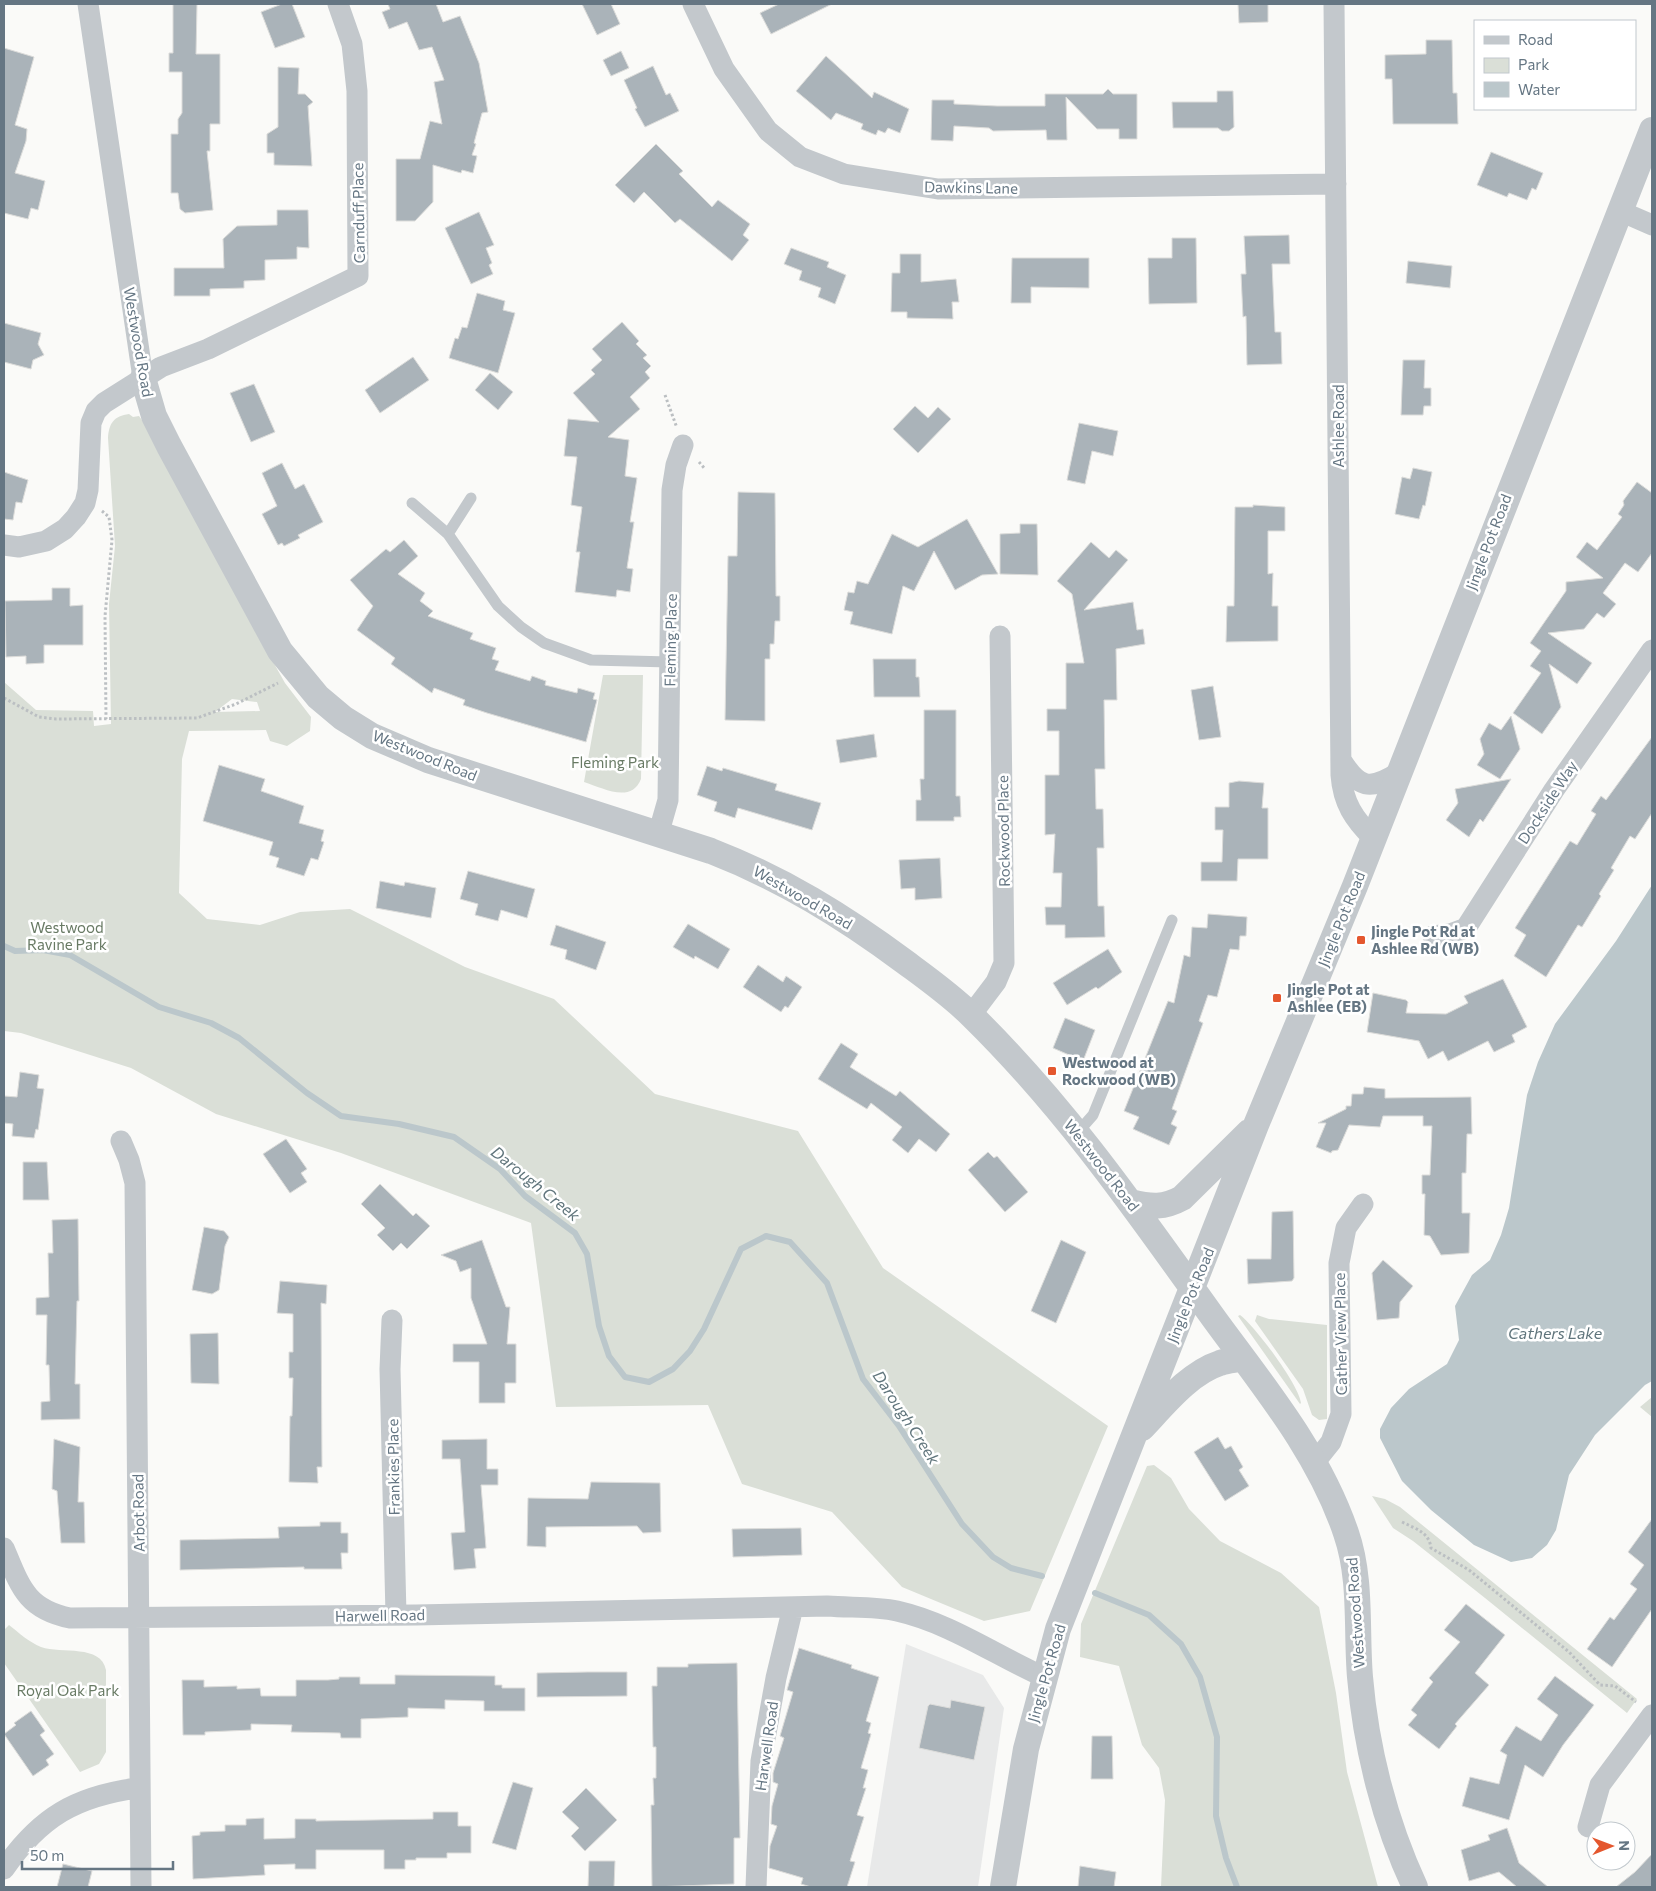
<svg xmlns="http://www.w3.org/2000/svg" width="1656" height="1891" font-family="Commissioner,sans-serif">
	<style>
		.built { fill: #e8e9e9 }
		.green { fill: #dadfd7; fill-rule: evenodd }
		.water { fill: #bbc7cb }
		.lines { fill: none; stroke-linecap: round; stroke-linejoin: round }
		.stream { stroke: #bbc7cb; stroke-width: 6 }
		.building { fill: #aab3b9; stroke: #dcdcda }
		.path { stroke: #bbbfc2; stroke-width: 3; stroke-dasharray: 2.5 2.5; stroke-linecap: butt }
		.service { stroke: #c3c8cc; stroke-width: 11 }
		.minor { stroke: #c3c8cc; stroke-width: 21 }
		.tertiary { stroke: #c3c8cc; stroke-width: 26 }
		.poi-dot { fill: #e4572e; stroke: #fff; stroke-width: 2 }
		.labels { text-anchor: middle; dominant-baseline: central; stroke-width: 5; stroke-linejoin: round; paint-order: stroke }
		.street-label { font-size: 15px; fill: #657683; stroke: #fff }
		.park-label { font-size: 15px; fill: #687a64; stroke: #fff }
		.poi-label { font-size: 15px; font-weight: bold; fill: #657683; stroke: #fff; text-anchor: start }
		.water-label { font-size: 16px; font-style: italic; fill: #60757c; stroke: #fff }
	</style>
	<rect width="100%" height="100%" fill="#fafaf8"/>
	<path class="built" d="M906 1644 983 1675 1004 1708 978 1887H867Z"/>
	<path class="green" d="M129 414 133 417 139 416 144 423 263 644 285 683 311 717 310 731 287 746 270 741 266 730 189 731 182 759 179 893 207 919 260 925 300 912 350 909 465 967 554 999 655 1094 798 1131 883 1268 1108 1426 1030 1611 984 1621 902 1587 832 1512 742 1484 708 1405 556 1407 531 1223 341 1153 216 1114 131 1068 21 1033 4 1031V682L36 710 93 711 94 726 111 724 109 604 115 546 108 438C109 423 114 416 129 414ZM232 699 257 702 260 711 215 712Z
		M603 675H643L641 779C631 804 603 788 584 782Z
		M1240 1315C1255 1326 1299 1385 1301 1403L1300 1404 1238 1316Z
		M1257 1315 1269 1319 1327 1325V1419L1319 1420 1312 1415 1303 1389 1255 1321Z
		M1652 1397V1417L1640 1407Z
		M1154 1465 1171 1478 1189 1509 1220 1541 1281 1573 1319 1607 1336 1693 1347 1772 1378 1887H1161L1165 1800 1159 1768 1142 1745 1119 1666 1080 1657 1081 1624 1147 1466Z
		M1372 1496 1385 1499 1400 1507 1637 1699 1627 1713 1485 1598 1413 1541 1393 1528Z
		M9 1625C19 1633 29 1642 41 1647 62 1654 101 1644 106 1670V1752L99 1764 80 1772 4 1663V1630Z"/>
	<path class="water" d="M1652 885V1381L1645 1385 1595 1435 1569 1475 1556 1530 1547 1545 1532 1558 1511 1562 1474 1545 1431 1510 1402 1481 1380 1438V1429L1391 1408 1409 1389 1447 1364 1459 1340 1455 1306 1472 1275 1490 1260 1501 1235 1509 1208 1527 1095 1538 1062 1555 1024 1616 941Z"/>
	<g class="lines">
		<path class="stream" d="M4 946 15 951 43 950 70 955 159 1007 211 1023 239 1038 307 1093 341 1116 399 1124 454 1137 500 1169 525 1196 575 1233 587 1254 599 1326 609 1356 625 1377 649 1382 673 1369 690 1351 704 1329 741 1249 766 1236 790 1242 827 1283 863 1379 899 1426 962 1524 993 1557 1011 1568 1042 1576
			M1095 1593 1149 1615 1181 1644 1200 1677 1217 1737 1216 1816 1226 1858 1237 1887"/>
	</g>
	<path class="building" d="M173 4H197L196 54H220V124H210V151H207L213 210 185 213 180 209 178 193H171V134H178V119L182 113V72H169V53H173Z
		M282 4H292L305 37 275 48 261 12Z
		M388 4H436L443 22 460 16 479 63 488 112 482 113 474 143 476 144 472 155 477 156 473 173 462 170 461 173 433 165V202L415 221H396V159H420L430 121 442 124 434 82 444 80 432 47 419 50 407 22 389 29 382 12 390 9Z
		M582 4H611L620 24 597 35Z
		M779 4H832L771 34 760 13Z
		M1238 4H1268V22L1239 23Z
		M1426 40H1452L1453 93H1457L1458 124H1393L1392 79H1385V55L1426 54Z
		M4 48 34 57 15 125 27 129 26 141 15 173 45 181 38 210 31 208 28 219 4 213Z
		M621 51 629 68 611 76 603 60Z
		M826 56 872 98 874 92 909 109 900 133 888 128 885 133 878 130 876 135 861 129 863 124 836 113 831 120 796 91Z
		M653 66 666 95 670 93 679 111 645 127 635 109 637 108 624 80Z
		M278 67 299 68 298 94H305L313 102 308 106 312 166 274 165V153H267V134L278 127Z
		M1108 89 1113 94H1137V139H1119V129H1097L1066 97 1067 140H1047L1046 130 993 131 989 128 954 126 953 141 931 140 932 100H954V104L997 106H1045V94H1103Z
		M1217 91H1233L1234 127 1229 131H1222L1218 128H1173L1172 102H1217Z
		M656 144 683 171 679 174 712 207 718 200 750 224 743 235 749 240 732 261 680 219 675 223 644 192 634 203 615 185Z
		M1491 152 1543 173 1536 190 1532 188 1527 200 1509 193 1507 197 1477 185Z
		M277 210H308L309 248 297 247V259L265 260V280L244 281V288L210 289V296H174V268H224L223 239 237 226 277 225Z
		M479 212 494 245 486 248 492 263 489 265 493 274 471 284 445 228Z
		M1289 235 1290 264H1272L1275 332H1281L1282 364 1247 365 1246 316 1243 317 1241 274H1246L1244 236Z
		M1172 238H1196L1197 303 1149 304 1148 258H1172Z
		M791 248 829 262 827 267 846 275 835 304 818 297 821 288 799 280 802 271 784 264Z
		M900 254H921V282L956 279 959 302H952L953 319 907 318V312H891L892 273H900Z
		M1012 258H1089V288L1031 287V303H1011Z
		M1408 261 1452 266 1450 288 1406 283Z
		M477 293 505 301 503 310 515 313 498 373 449 358 455 338 458 339 462 327 467 328Z
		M622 322 639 341 636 344 647 355 643 358 651 366 645 372 650 378 630 397 640 409 608 437 629 440 625 476 637 478 630 522H634L627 568 633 569 630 592 617 590 616 597 575 592 580 552H576L582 507 571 505 577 457 564 456 568 419 599 422 573 393 595 374 591 370 602 360 592 349Z
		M4 323 41 333 38 344 44 355 33 360 31 369 4 362Z
		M413 357 429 380 380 413 365 390Z
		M1403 360H1425L1424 388H1431V406H1424L1423 415H1401Z
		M490 373 513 392 498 410 475 390Z
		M254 384 275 432 251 442 230 393Z
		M915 406 928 418 938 407 951 419 918 453 893 429Z
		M1079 423 1118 431 1113 456 1092 451 1085 484 1067 480Z
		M282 463 295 489 304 484 323 522 298 535 300 538 284 546 282 543 278 545 262 514 277 506 262 473Z
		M1413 468 1432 472 1425 506 1423 505 1419 519 1395 514 1402 477 1410 479Z
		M4 472 28 480 22 503 16 502 13 520 4 519Z
		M1637 482 1652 493V553L1638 572 1625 563 1603 593 1616 604 1604 618 1597 613 1584 629 1548 633 1592 663 1577 684 1549 664 1561 707 1542 734 1513 713 1541 673 1530 666 1541 651 1530 643 1566 591V582L1603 578 1576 557 1587 542 1597 550 1622 517 1618 514 1624 505 1623 501Z
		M738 492 775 493 776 596H780V621H775L774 644H770V659H765V721L725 720 728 556H737Z
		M1253 505 1285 507V531H1268V574L1273 573 1272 606H1278V641L1226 642 1227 606H1234L1235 507H1253Z
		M967 519 998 574 982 575 955 590 934 551 914 591 903 586 892 634 850 624 853 612 844 610 848 592 854 593 857 581 868 584 892 534 918 547Z
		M1020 524H1037L1038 575 1000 574V534L1020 533Z
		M404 540 418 556 398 574 425 593 420 601 433 611 428 616 473 633 470 639 496 648 492 659 499 661 495 670 530 681 532 676 546 681 545 685 577 693 578 688 595 693 593 699 597 700 586 742 487 713 463 705 465 700 434 688 432 693 391 664 395 658 357 630 373 606 350 580 386 549 390 552Z
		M1091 542 1109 558 1116 550 1128 560 1084 610 1133 602 1137 630 1143 629 1145 644 1116 649 1117 700H1104L1105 769H1095L1096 809H1103L1104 848H1097L1098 906H1104L1105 937 1065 938V925H1046L1045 907H1061L1062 873H1053L1055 834 1045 835V775H1059V731H1047V709H1066V663H1084L1072 594 1057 581Z
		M52 588H70V606L83 605V645H44V663L26 664V656L6 657 5 601 52 600Z
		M873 659H916V677H919L920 697H874Z
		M1213 686 1221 737 1199 740 1191 690Z
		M924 710H956V796H960L961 817H954V821H916V800H921L920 779H924Z
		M1511 716 1520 749 1500 779 1477 765 1484 754 1480 739 1489 723 1501 730Z
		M874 734 877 757 840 763 836 740Z
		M1652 737V813L1635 839 1630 836 1611 868 1614 870 1599 894 1601 896 1582 927 1578 925 1546 977 1514 956 1526 935 1515 928 1570 841 1577 845 1596 814 1591 811 1601 796 1606 800Z
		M219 765 265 779 261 791 304 806 299 823 324 830 321 841 324 842 318 860 311 858 304 876 276 867 279 858 269 855 273 842 203 821Z
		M707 766 722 771 723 768 777 784 775 790 821 803 812 830 738 808 735 818 714 811 717 802 697 795Z
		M1511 779 1483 822 1480 819 1469 837 1446 820 1458 803 1455 789Z
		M1239 781 1264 783 1262 808H1268V859H1238L1237 881H1201V862H1222L1223 830H1215V807H1229V783Z
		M940 858 942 898 915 900V888L901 889 899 860Z
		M468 871 535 889 527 918 501 910 498 921 475 915 478 904 460 899Z
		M380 881 404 886 405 882 436 888 431 918 376 908Z
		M1208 914 1247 917 1246 936H1240L1239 950 1230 949 1217 997 1208 995 1199 1021 1203 1023 1172 1109 1177 1111 1171 1124 1177 1127 1169 1145 1133 1129 1139 1117 1124 1111 1168 1001 1174 1003 1184 955 1190 957 1192 927 1207 928Z
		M688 924 730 949 718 969 695 956 694 959 673 947Z
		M556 925 606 942 596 970 565 959 567 950 550 945Z
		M1108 949 1122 972 1098 989 1096 987 1067 1005 1053 983Z
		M758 965 783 982 786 976 802 987 788 1008 785 1006 781 1012 743 987Z
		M1503 979 1527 1027 1512 1035 1515 1042 1494 1052 1488 1041 1448 1061 1443 1051 1428 1059 1419 1041 1367 1032 1373 993 1406 1000 1408 1002 1406 1013 1446 1014 1468 1003 1464 996Z
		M1065 1018 1095 1030 1083 1061 1053 1048Z
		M841 1043 858 1054 850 1067 896 1096 900 1091 950 1134 936 1152 919 1139 908 1153 892 1140 902 1127 871 1103 867 1109 818 1079Z
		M20 1072 39 1075 37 1088 44 1089 38 1130 36 1129 34 1138 12 1136 13 1124 4 1123V1096L17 1097Z
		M1364 1087 1385 1089V1098L1471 1097 1472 1134H1467L1466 1173H1462V1213H1470L1469 1253 1441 1255 1430 1236 1424 1235 1425 1194H1422V1175H1430L1432 1126H1423V1116H1383L1380 1127 1349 1125 1338 1150 1332 1151 1331 1153 1316 1147 1326 1123H1318L1346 1109V1106H1351L1352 1094H1363Z
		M286 1139 307 1169 301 1173 307 1182 290 1193 263 1154Z
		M988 1152 994 1158 997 1156 1028 1192 1005 1212 968 1170Z
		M23 1162H47L49 1200H23Z
		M380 1184 413 1216 416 1213 430 1226 407 1249 401 1243 393 1251 377 1235 385 1228 361 1204Z
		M1293 1211 1294 1278 1292 1281 1248 1284 1247 1259H1271L1272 1212Z
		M78 1219 79 1301H77L75 1384H80V1419L41 1420V1402L50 1401 49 1365H46L47 1315H36V1298L49 1297 48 1253H53L52 1220Z
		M204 1227 224 1231 229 1237 225 1246 219 1290 212 1294 192 1290Z
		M482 1240 506 1307H510L507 1344H516V1383H505V1403H479V1362H453V1344H487L471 1298V1268L460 1272 456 1261 441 1255Z
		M1061 1240 1086 1252 1056 1323 1031 1311Z
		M1383 1260 1413 1286 1400 1302 1399 1318 1377 1320 1372 1273Z
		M280 1281 327 1285 326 1304 321 1303 322 1467H317L318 1483 289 1482 290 1416H292L293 1378H289V1352H293V1314L277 1313Z
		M218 1333 219 1384 191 1383 190 1334Z
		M1218 1437 1225 1449 1231 1446 1243 1467 1239 1470 1249 1486 1225 1501 1194 1452Z
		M54 1439 80 1447 78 1502H84L85 1543H61L57 1491 52 1489Z
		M487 1439V1469H498V1485H481L486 1548 474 1549 476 1568 454 1570 451 1533 465 1532 460 1459H442V1440Z
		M591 1482 660 1483 661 1532 643 1533 637 1526 546 1527V1547L527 1546 528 1498 588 1499Z
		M1652 1519V1609L1612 1667 1587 1649 1610 1617 1614 1620 1637 1589 1630 1584 1644 1565 1628 1552Z
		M320 1522H341V1533H348V1553H341L342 1569H304V1567L180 1570V1540L279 1538 278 1527 320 1526Z
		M801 1528 802 1555 733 1557 732 1529Z
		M1466 1604 1505 1635 1475 1673 1489 1685 1455 1724 1457 1726 1439 1749 1408 1725 1417 1715 1411 1710 1433 1682 1429 1678 1460 1642 1444 1630Z
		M799 1648 852 1665 851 1668 879 1677 866 1721 871 1723 868 1733 871 1734 861 1768 868 1770 863 1788H866L857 1815 864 1817 850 1861 855 1862 847 1887H811L801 1884 803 1878 769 1868 770 1846 777 1826 771 1824 772 1806 778 1784 773 1782V1773L784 1738 780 1736 793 1692 787 1690Z
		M737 1663 740 1838H734V1884L652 1887 651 1805H654L653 1778H656V1747H653L652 1686H657V1667H688V1664Z
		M588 1672H627V1696L537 1697V1673Z
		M395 1675 495 1676V1685H502V1688H525V1711H484V1701L445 1700V1709L408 1708V1717L361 1719V1738H341L340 1733 291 1732 292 1725 251 1724V1730L205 1732V1735H183L182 1680H204V1687L237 1686V1689L260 1688 261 1696H296V1680H328L339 1679V1677H360V1684H395Z
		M1555 1676 1594 1705 1563 1745 1543 1777 1525 1765 1509 1820 1462 1806 1470 1777 1499 1784 1507 1755 1500 1751 1516 1726 1541 1741 1558 1715 1537 1699Z
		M951 1700 985 1707 974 1760 919 1748 928 1706 930 1704 950 1708Z
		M31 1711 45 1731 40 1735 54 1754 46 1760 49 1765 33 1776 4 1734 16 1725 14 1723Z
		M1092 1736H1112L1113 1779H1091Z
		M513 1782 533 1788 516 1850 492 1843Z
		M586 1788 617 1820 585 1851 571 1836 579 1828 562 1812Z
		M433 1812H458V1826H471V1853H447V1858H416V1860H405V1869H384V1850H316V1869H295V1864L264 1865 265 1875 193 1879 192 1836 200 1835V1832L225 1831V1825H246V1819L264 1818V1839L295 1838V1819H316V1821L433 1819Z
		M1507 1828 1519 1863 1548 1887H1517L1499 1872 1469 1881 1461 1850 1490 1840 1488 1835Z
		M1652 1854V1887H1616L1635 1872Z
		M589 1861H615L614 1887H588Z
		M63 1864 92 1871 88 1887H57Z
		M1080 1866 1116 1872 1114 1887H1078Z"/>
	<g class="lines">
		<path class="path" d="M665 395 677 428
			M699 462 705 469
			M102 511 109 517 112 540 105 616 106 719
			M4 698 39 717 56 719 197 718 236 704 278 683
			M1402 1522C1416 1529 1429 1532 1431 1548L1469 1570 1569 1652 1600 1685 1615 1686 1636 1702"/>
		<path class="service" d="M412 503 448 534 498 606 521 627 544 643 591 660 670 662
			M448 534 471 498
			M1078 1132 1093 1115 1172 920"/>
		<path class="minor" d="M88 4 143 378
			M693 4 724 69 768 131 800 157 844 174 938 189 1336 184
			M1334 4 1341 775C1343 803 1354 819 1373 838
			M1620 211 1652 225
			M4 545 19 547 46 541 65 529 76 517 85 503 88 490 91 423 96 411 104 403 161 367 208 349 358 276 357 91 352 44 338 4
			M1341 760C1359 788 1369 791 1398 773
			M658 835 668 800 672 490 676 465 683 445
			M1433 936 1450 934 1466 928 1554 790 1652 650
			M971 1015 996 982 1004 963 1000 636
			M121 1141 129 1160 135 1183 141 1887
			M392 1320 390 1369 396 1615
			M1315 1462 1331 1442 1341 1414 1339 1263 1346 1228 1363 1204
			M4 1548C20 1586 26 1609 70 1618L416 1615 827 1606C850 1608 874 1606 897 1611 950 1623 995 1655 1044 1677
			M1588 1827 1600 1785 1652 1715
			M4 1869C40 1817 76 1796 138 1788
			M756 1887 761 1761 776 1678 793 1607"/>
		<path class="tertiary" d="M143 378 154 416 169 446 280 651 318 697 343 718 372 736 428 760 711 851C783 879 843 916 905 962 928 979 952 996 972 1016 1066 1108 1139 1214 1215 1320 1264 1387 1319 1453 1346 1533 1362 1579 1356 1630 1360 1677 1366 1748 1385 1823 1415 1887
			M1131 1202C1151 1207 1164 1208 1182 1198L1249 1132
			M1142 1428C1164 1405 1189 1373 1220 1363 1228 1360 1236 1360 1243 1358
			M1003 1887 1026 1749 1058 1629 1256 1125 1355 886 1652 130"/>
	</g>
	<g class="poi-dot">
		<rect x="1356" y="935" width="10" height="10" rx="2.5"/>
		<rect x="1272" y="993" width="10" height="10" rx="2.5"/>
		<rect x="1047" y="1066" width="10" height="10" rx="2.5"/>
	</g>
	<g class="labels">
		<g class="street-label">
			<text transform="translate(971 187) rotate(1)">Dawkins Lane</text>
			<text transform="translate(358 213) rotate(-91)">Carnduff Place</text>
			<text transform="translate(139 342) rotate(80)">Westwood Road</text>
			<text transform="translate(1338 426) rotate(-90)">Ashlee Road</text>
			<text transform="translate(1488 542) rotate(-69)">Jingle Pot Road</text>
			<text transform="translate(670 640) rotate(-89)">Fleming Place</text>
			<text transform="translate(425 755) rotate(22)">Westwood Road</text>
			<text transform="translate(1547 802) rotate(-57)">Dockside Way</text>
			<text transform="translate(1003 831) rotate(-91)">Rockwood Place</text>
			<text transform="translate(803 897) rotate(30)">Westwood Road</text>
			<text transform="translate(1341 919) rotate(-68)">Jingle Pot Road</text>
			<text transform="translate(1102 1165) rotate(52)">Westwood Road</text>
			<text transform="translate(1190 1295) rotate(-68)">Jingle Pot Road</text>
			<text transform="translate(1340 1334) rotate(-91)">Cather View Place</text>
			<text transform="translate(393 1467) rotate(-91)">Frankies Place</text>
			<text transform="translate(138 1513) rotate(-91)">Arbot Road</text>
			<text transform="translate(1355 1613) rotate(-94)">Westwood Road</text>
			<text transform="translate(380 1615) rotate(-1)">Harwell Road</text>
			<text transform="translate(1046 1673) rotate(-74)">Jingle Pot Road</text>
			<text transform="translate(766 1746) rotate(-82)">Harwell Road</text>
		</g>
		<g class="park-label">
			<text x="615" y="762">Fleming Park</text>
			<text x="67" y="927">Westwood<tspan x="67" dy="17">Ravine Park</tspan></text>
			<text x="68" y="1690">Royal Oak Park</text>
		</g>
		<g class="poi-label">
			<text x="1371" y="931">Jingle Pot Rd at<tspan x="1371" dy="17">Ashlee Rd (WB)</tspan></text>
			<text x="1287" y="989">Jingle Pot at<tspan x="1287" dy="17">Ashlee (EB)</tspan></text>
			<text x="1062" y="1062">Westwood at<tspan x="1062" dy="17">Rockwood (WB)</tspan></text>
		</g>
		<g class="water-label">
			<text transform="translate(536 1183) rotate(39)">Darough Creek</text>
			<text x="1555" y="1332">Cathers Lake</text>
			<text transform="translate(907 1417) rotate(57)">Darough Creek</text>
		</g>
	</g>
	<rect width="1656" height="1891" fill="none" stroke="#657683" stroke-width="10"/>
	<rect x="1474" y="20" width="162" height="90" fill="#ffffff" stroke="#c1c8cd"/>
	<rect x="1484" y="36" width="25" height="8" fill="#c3c8cc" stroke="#c1c8cd"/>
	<text x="1518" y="45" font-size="15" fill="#657683">Road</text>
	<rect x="1484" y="58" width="25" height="15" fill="#dadfd7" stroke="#c1c8cd"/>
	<text x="1518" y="70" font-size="15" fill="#657683">Park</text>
	<rect x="1484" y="82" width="25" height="15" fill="#bbc7cb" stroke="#c1c8cd"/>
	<text x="1518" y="95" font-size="15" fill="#657683">Water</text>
	<g transform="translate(1611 1846) rotate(89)"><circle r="24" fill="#ffffff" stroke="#c1c8cd"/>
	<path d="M0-4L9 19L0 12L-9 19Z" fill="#e4572e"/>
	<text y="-8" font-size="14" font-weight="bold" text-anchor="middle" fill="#657683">N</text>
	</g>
	<path d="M22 1861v8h151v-8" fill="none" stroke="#657683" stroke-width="2.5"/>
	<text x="30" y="1861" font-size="15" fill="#657683" stroke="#ffffff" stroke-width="4" paint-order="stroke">50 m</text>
</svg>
